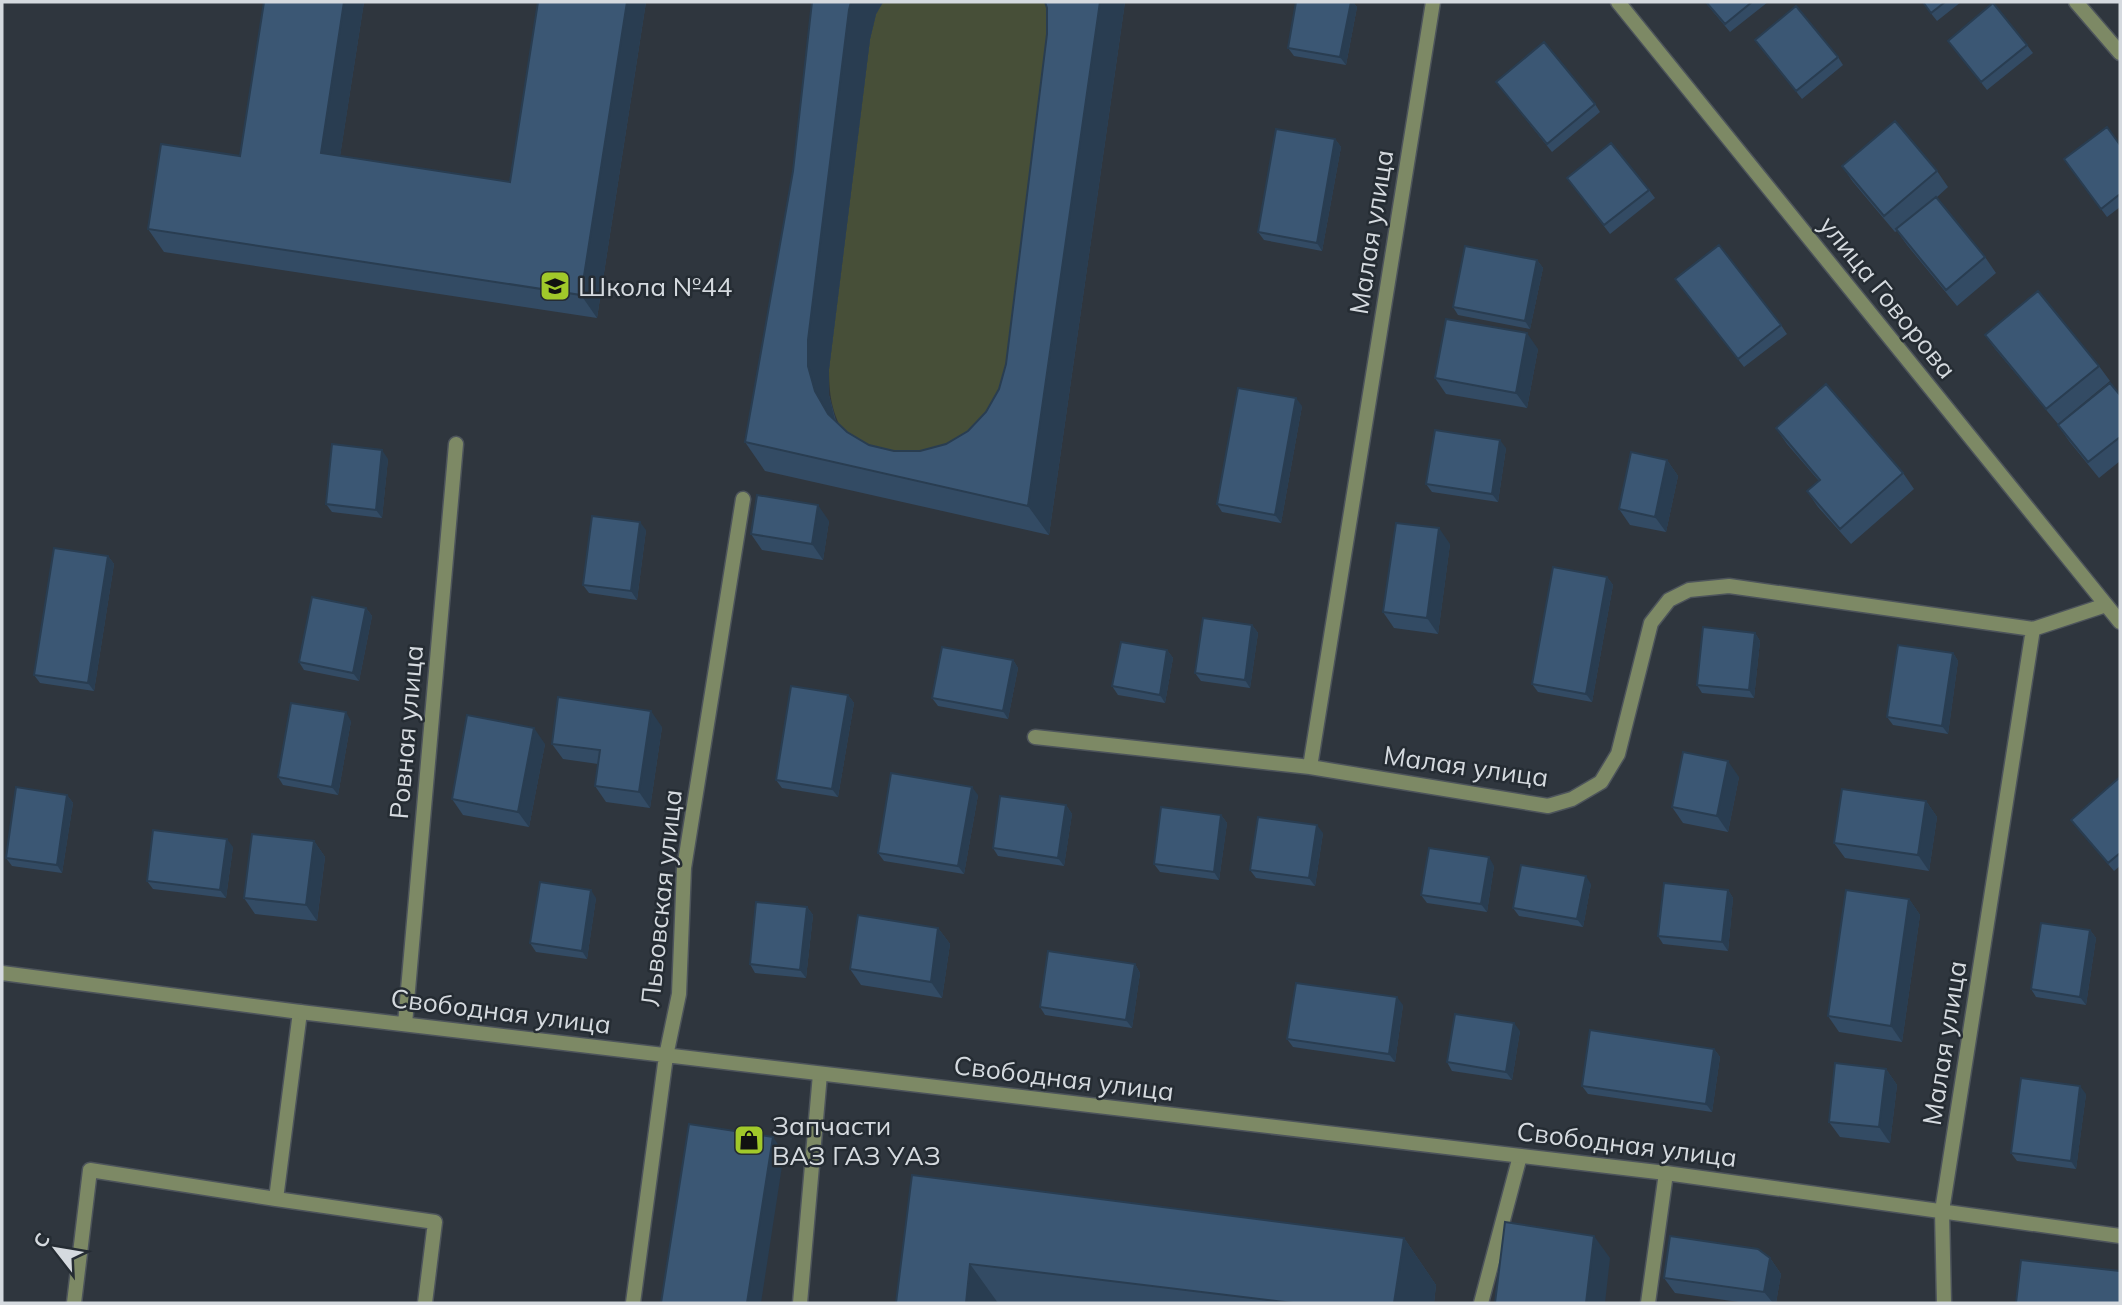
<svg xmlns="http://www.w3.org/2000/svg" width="2122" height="1305" font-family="Mulish,sans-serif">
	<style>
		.grass { fill: #474f38 }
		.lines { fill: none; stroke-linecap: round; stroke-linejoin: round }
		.lane-casing { stroke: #4d545b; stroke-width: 17 }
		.street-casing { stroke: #4d545b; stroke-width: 17 }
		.lane { stroke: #7d8965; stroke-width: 14 }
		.street { stroke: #7d8965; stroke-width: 14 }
		.wall { fill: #334b64 }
		.shaded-wall { fill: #293d51 }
		.building { fill: #3b5774; stroke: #293d51; stroke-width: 2 }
		.labels { text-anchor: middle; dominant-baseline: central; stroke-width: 5; stroke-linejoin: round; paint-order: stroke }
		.street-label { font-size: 26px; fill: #d5dadf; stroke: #252c33 }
		.poi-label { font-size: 26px; fill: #d5dadf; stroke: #252c33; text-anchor: start }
	</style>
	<rect width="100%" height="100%" fill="#2f363e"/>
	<path class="grass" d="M883 2H1054L1026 393 966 473 849 443C833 416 829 400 829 369L870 39 876 14Z"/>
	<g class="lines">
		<g class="lane-casing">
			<path id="lane" d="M276 1199 435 1222 425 1303
				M74 1303 90 1170 276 1199 300 1012
				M800 1303 820 1074
				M1481 1303 1520 1156
				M1648 1303 1666 1173"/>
		</g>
		<g class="street-casing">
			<path id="street" d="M1433 2 1310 767 1548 806 1572 799 1601 782 1618 754 1651 623 1669 600 1689 590 1729 586 2033 629 2106 605
				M1618 2 2120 622
				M2076 2 2120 53
				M1035 737 1310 767
				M2 973 300 1012 1666 1173 2120 1236
				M405 1024 456 444
				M633 1303 666 1056 679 994 684 868 743 499
				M1944 1303 1942 1211 2033 629"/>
		</g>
		<use href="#lane" class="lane"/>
		<use href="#street" class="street"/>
	</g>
	<path class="wall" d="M264 2H364L340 156 510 182 538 2H646L597 318 164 252 148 229 240 156Z
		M812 2H883L876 14 870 39 829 369V395L836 421 847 432 869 445 894 451H920L946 444 968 431 986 412 999 389 1006 364 1047 34V8L1045 2H1125L1049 535 765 471 745 442 793 171Z
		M1296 2H1353L1357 7 1346 65 1294 56 1288 48Z
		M1705 2H1768L1730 32Z
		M1922 2H1961L1937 21Z
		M1755 40 1838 57 1843 65 1802 99Z
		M1948 41 2027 45 2033 53 1987 90Z
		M1496 82 1595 104 1600 112 1552 152Z
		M1335 139 1341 147 1322 251 1264 240 1258 232Z
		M2120 145V207L2107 217 2064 159Z
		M1842 166 1937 171 1948 187 1936 198 1985 257 1996 273 1957 306 1907 245 1897 231 1895 232 1853 182Z
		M1573 186 1649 190 1655 198 1610 234Z
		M1537 260 1543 268 1530 329 1458 315 1453 307Z
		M1681 287 1781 325 1787 334 1744 367Z
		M1985 335 2099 366 2110 381 2058 424 1996 350Z
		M1538 349 1527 408 1446 394 1435 378Z
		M2120 395V461L2099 478 2069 441 2058 425Z
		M1302 406 1281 523 1222 512 1217 504Z
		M1776 428 1903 473 1914 489 1851 544 1818 507 1807 491 1819 481 1787 444Z
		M1506 448 1498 502 1432 492 1426 484Z
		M388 459 382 518 332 512 326 504Z
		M1667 460 1678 476 1666 532 1630 525 1619 509Z
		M829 521 823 560 762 550 751 534Z
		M646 530 637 600 589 593 583 585Z
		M1450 544 1438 634 1394 628 1383 612Z
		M108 556 114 564 94 691 40 683 34 675Z
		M1607 577 1613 585 1592 702 1538 692 1532 684Z
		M366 608 372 616 359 681 304 670 299 662Z
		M1252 625 1258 633 1250 688 1201 681 1195 673Z
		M1755 633 1760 641 1754 698 1702 693 1697 685Z
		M1167 650 1173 658 1165 703 1118 695 1112 686Z
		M1953 653 1958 661 1948 734 1893 725 1887 717Z
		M1013 660 1018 668 1008 719 938 706 932 698Z
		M848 695 854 703 838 797 782 788 776 780Z
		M351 721 338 795 283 785 278 777Z
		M662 727 650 808 606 802 595 786 598 764 563 759 552 744Z
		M545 744 529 827 463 815 452 799Z
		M1739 777 1728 832 1683 823 1672 807Z
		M2120 777V866L2114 871 2071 820Z
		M67 795 73 803 62 873 12 866 6 858Z
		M978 795 964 874 884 861 878 853Z
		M1926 801 1937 817 1929 871 1845 858 1834 843Z
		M1066 805 1072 814 1064 866 998 856 993 848Z
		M1221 815 1227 823 1219 880 1160 872 1154 864Z
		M1323 833 1315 886 1256 878 1250 870Z
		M314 841 325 857 317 921 255 914 244 898Z
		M233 847 226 898 153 889 147 881Z
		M1494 866 1487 912 1427 903 1421 895Z
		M1591 884 1583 927 1519 916 1513 908Z
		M1728 890 1733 898 1728 951 1663 944 1658 936Z
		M596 898 587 959 536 952 530 943Z
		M1909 899 1920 915 1902 1042 1839 1032 1828 1016Z
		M807 907 813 915 806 978 755 973 750 964Z
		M938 928 950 944 942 998 861 985 850 969Z
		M2090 930 2096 938 2086 1005 2036 997 2031 989Z
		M1135 964 1140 973 1132 1028 1045 1015 1040 1007Z
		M1403 1005 1395 1062 1293 1047 1287 1039Z
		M1520 1031 1512 1080 1452 1071 1447 1062Z
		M1714 1049 1720 1057 1712 1112 1588 1094 1582 1086Z
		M1886 1069 1897 1085 1890 1143 1840 1137 1829 1122Z
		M2086 1094 2076 1169 2017 1161 2011 1153Z
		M912 1175 1404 1238 1436 1285 1434 1303H896Z
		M1770 1258 1781 1274 1776 1303H1746L1675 1293 1664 1278Z"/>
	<path class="shaded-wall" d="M344 2H364L337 176 321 153Z
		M627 2H646L597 318 581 295Z
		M851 2H883L876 14 870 39 829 369V395L835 420 828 414 815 391 808 366V340L849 10Z
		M1100 2H1125L1049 535 1028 506Z
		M1351 2H1353L1357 7 1346 65 1340 57Z
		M1335 139 1341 147 1322 251 1317 243Z
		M1537 260 1543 268 1530 329 1525 321Z
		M1527 333 1538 349 1527 408 1516 393Z
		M1296 398 1302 406 1281 523 1275 515Z
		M1500 440 1506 448 1498 502 1492 494Z
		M382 450 388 459 382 518 376 510Z
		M1667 460 1678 476 1666 532 1655 517Z
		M818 505 829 521 823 560 812 544Z
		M640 522 646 530 637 600 631 591Z
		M1439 528 1450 544 1438 634 1427 618Z
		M108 556 114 564 94 691 88 683Z
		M1607 577 1613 585 1592 702 1586 694Z
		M366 608 372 616 359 681 353 673Z
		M1252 625 1258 633 1250 688 1245 680Z
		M1755 633 1760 641 1754 698 1749 690Z
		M1167 650 1173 658 1165 703 1160 695Z
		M1953 653 1958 661 1948 734 1942 726Z
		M1013 660 1018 668 1008 719 1003 711Z
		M848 695 854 703 838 797 832 789Z
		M651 711 662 727 650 808 639 792Z
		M346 712 351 721 338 795 332 787Z
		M534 728 545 744 529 827 518 812Z
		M1728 761 1739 777 1728 832 1717 816Z
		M972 787 978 795 964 874 958 866Z
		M67 795 73 803 62 873 57 865Z
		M1926 801 1937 817 1929 871 1918 855Z
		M1066 805 1072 814 1064 866 1058 858Z
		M1221 815 1227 823 1219 880 1214 872Z
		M1317 825 1323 833 1315 886 1309 878Z
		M227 839 233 847 226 898 220 890Z
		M314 841 325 857 317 921 306 905Z
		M1489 857 1494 866 1487 912 1481 904Z
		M1586 876 1591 884 1583 927 1577 919Z
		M591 890 596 898 587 959 582 951Z
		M1728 890 1733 898 1728 951 1722 942Z
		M1909 899 1920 915 1902 1042 1891 1026Z
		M807 907 813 915 806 978 800 970Z
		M938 928 950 944 942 998 931 982Z
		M2090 930 2096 938 2086 1005 2080 997Z
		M1135 964 1140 973 1132 1028 1126 1020Z
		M1397 997 1403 1005 1395 1062 1389 1054Z
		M1514 1023 1520 1031 1512 1080 1506 1072Z
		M1714 1049 1720 1057 1712 1112 1706 1104Z
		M1886 1069 1897 1085 1890 1143 1879 1127Z
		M2080 1086 2086 1094 2076 1169 2071 1161Z
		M773 1137 784 1153 761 1303H747Z
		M1594 1236 1610 1258 1605 1303H1586Z
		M1404 1238 1436 1285 1434 1303H1394Z
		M1770 1258 1781 1274 1776 1303H1773L1764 1292Z
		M970 1264 998 1303H966Z"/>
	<path class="building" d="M264 2H344L321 153 510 182 538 2H627L581 295 148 229 161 144 240 156Z
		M812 2H851L849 10 808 340V366L815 391 828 414 847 432 869 445 894 451H920L946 444 968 431 986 412 999 389 1006 364 1047 34V8L1045 2H1100L1028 506 745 442 793 171Z
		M1296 2H1351L1340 57 1288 48Z
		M1706 2H1752L1725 24Z
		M1923 2H1945L1931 13Z
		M1993 3 2027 45 1981 82 1948 41Z
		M1796 6 1838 57 1796 91 1755 40Z
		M1544 42 1595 104 1547 144 1496 82Z
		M1895 121 1937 171 1884 216 1842 166Z
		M2107 127 2120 145V194L2101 209 2064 159Z
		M1276 129 1335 139 1317 243 1258 232Z
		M1611 143 1649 190 1604 225 1567 178Z
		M1936 197 1985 257 1946 290 1896 229Z
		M1719 245 1781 325 1738 359 1675 279Z
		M1465 246 1537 260 1525 321 1453 307Z
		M2038 291 2099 366 2046 409 1985 335Z
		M1446 319 1527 333 1516 393 1435 378Z
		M2110 383 2120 395V437L2088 462 2058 425Z
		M1826 384 1903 473 1840 529 1807 491 1820 480 1776 428Z
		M1238 388 1296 398 1275 515 1217 504Z
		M1435 430 1500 440 1492 494 1426 484Z
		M332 444 382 450 376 510 326 504Z
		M1631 452 1667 460 1655 517 1619 509Z
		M757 495 818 505 812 544 751 534Z
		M592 516 640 522 631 591 583 585Z
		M1396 523 1439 528 1427 618 1383 612Z
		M54 548 108 556 88 683 34 675Z
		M1553 567 1607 577 1586 694 1532 684Z
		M312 597 366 608 353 673 299 662Z
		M1203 618 1252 625 1245 680 1195 673Z
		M1703 627 1755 633 1749 690 1697 685Z
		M1121 642 1167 650 1160 695 1112 686Z
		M1898 645 1953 653 1942 726 1887 717Z
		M942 647 1013 660 1003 711 932 698Z
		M791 686 848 695 832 789 776 780Z
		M558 697 651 711 639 792 595 786 600 750 552 744Z
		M291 703 346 712 332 787 278 777Z
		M467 715 534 728 518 812 452 799Z
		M1683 752 1728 761 1717 816 1672 807Z
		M891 773 972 787 958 866 878 853Z
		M2120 777V853L2108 863 2071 820Z
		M16 787 67 795 57 865 6 858Z
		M1842 789 1926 801 1918 855 1834 843Z
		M1000 796 1066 805 1058 858 993 848Z
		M1161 807 1221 815 1214 872 1154 864Z
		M1258 817 1317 825 1309 878 1250 870Z
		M153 830 227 839 220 890 147 881Z
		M252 834 314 841 306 905 244 898Z
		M1429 848 1489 857 1481 904 1421 895Z
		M1521 865 1586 876 1577 919 1513 908Z
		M540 882 591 890 582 951 530 943Z
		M1664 883 1728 890 1722 942 1658 936Z
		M1846 890 1909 899 1891 1026 1828 1016Z
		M756 902 807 907 800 970 750 964Z
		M858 915 938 928 931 982 850 969Z
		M2041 923 2090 930 2080 997 2031 989Z
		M1048 951 1135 964 1126 1020 1040 1007Z
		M1296 983 1397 997 1389 1054 1287 1039Z
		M1455 1014 1514 1023 1506 1072 1447 1062Z
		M1590 1030 1714 1049 1706 1104 1582 1086Z
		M1835 1063 1886 1069 1879 1127 1829 1122Z
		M2021 1078 2080 1086 2071 1161 2011 1153Z
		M689 1124 773 1137 747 1303H661Z
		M912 1175 1404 1238 1394 1303H1293L970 1264 966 1303H896Z
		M1505 1222 1594 1236 1586 1303H1495Z
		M1670 1236 1758 1249 1770 1258 1764 1292 1664 1278Z
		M2021 1260 2120 1271V1303H2016Z"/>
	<defs>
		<g id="school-square" transform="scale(1.575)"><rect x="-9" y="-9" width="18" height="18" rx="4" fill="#a1c92a" stroke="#252c33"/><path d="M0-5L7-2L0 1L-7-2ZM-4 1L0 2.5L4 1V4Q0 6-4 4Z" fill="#111"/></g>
		<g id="shop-square" transform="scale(1.575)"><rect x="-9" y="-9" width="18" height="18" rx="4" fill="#a1c92a" stroke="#252c33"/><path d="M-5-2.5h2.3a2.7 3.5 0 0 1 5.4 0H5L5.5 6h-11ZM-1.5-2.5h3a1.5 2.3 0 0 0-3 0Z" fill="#111"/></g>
	</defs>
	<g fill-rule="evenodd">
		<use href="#school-square" x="555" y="286"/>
		<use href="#shop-square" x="749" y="1140"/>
	</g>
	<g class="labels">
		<g class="street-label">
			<text transform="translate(1371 232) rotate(-81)">Малая улица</text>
			<text transform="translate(1888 297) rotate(51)">улица Говорова</text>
			<text transform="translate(406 732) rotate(-85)">Ровная улица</text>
			<text transform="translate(1466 766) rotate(8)">Малая улица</text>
			<text transform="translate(661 898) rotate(-84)">Львовская улица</text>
			<text transform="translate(501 1011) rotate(7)">Свободная улица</text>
			<text transform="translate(1944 1043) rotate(-81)">Малая улица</text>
			<text transform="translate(1064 1078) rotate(7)">Свободная улица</text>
			<text transform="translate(1627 1144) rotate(7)">Свободная улица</text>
		</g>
		<g class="poi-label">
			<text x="578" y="286">Школа №44</text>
			<text x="772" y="1125">Запчасти<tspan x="772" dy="30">ВАЗ ГАЗ УАЗ</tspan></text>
		</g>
	</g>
	<rect width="2122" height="1305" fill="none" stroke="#d5dadf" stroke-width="7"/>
	<g transform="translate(56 1249) rotate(301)" stroke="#252c33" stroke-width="5" paint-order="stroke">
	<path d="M0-5L12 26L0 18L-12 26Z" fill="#d5dadf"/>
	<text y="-10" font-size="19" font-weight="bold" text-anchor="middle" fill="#d5dadf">С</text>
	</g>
</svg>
